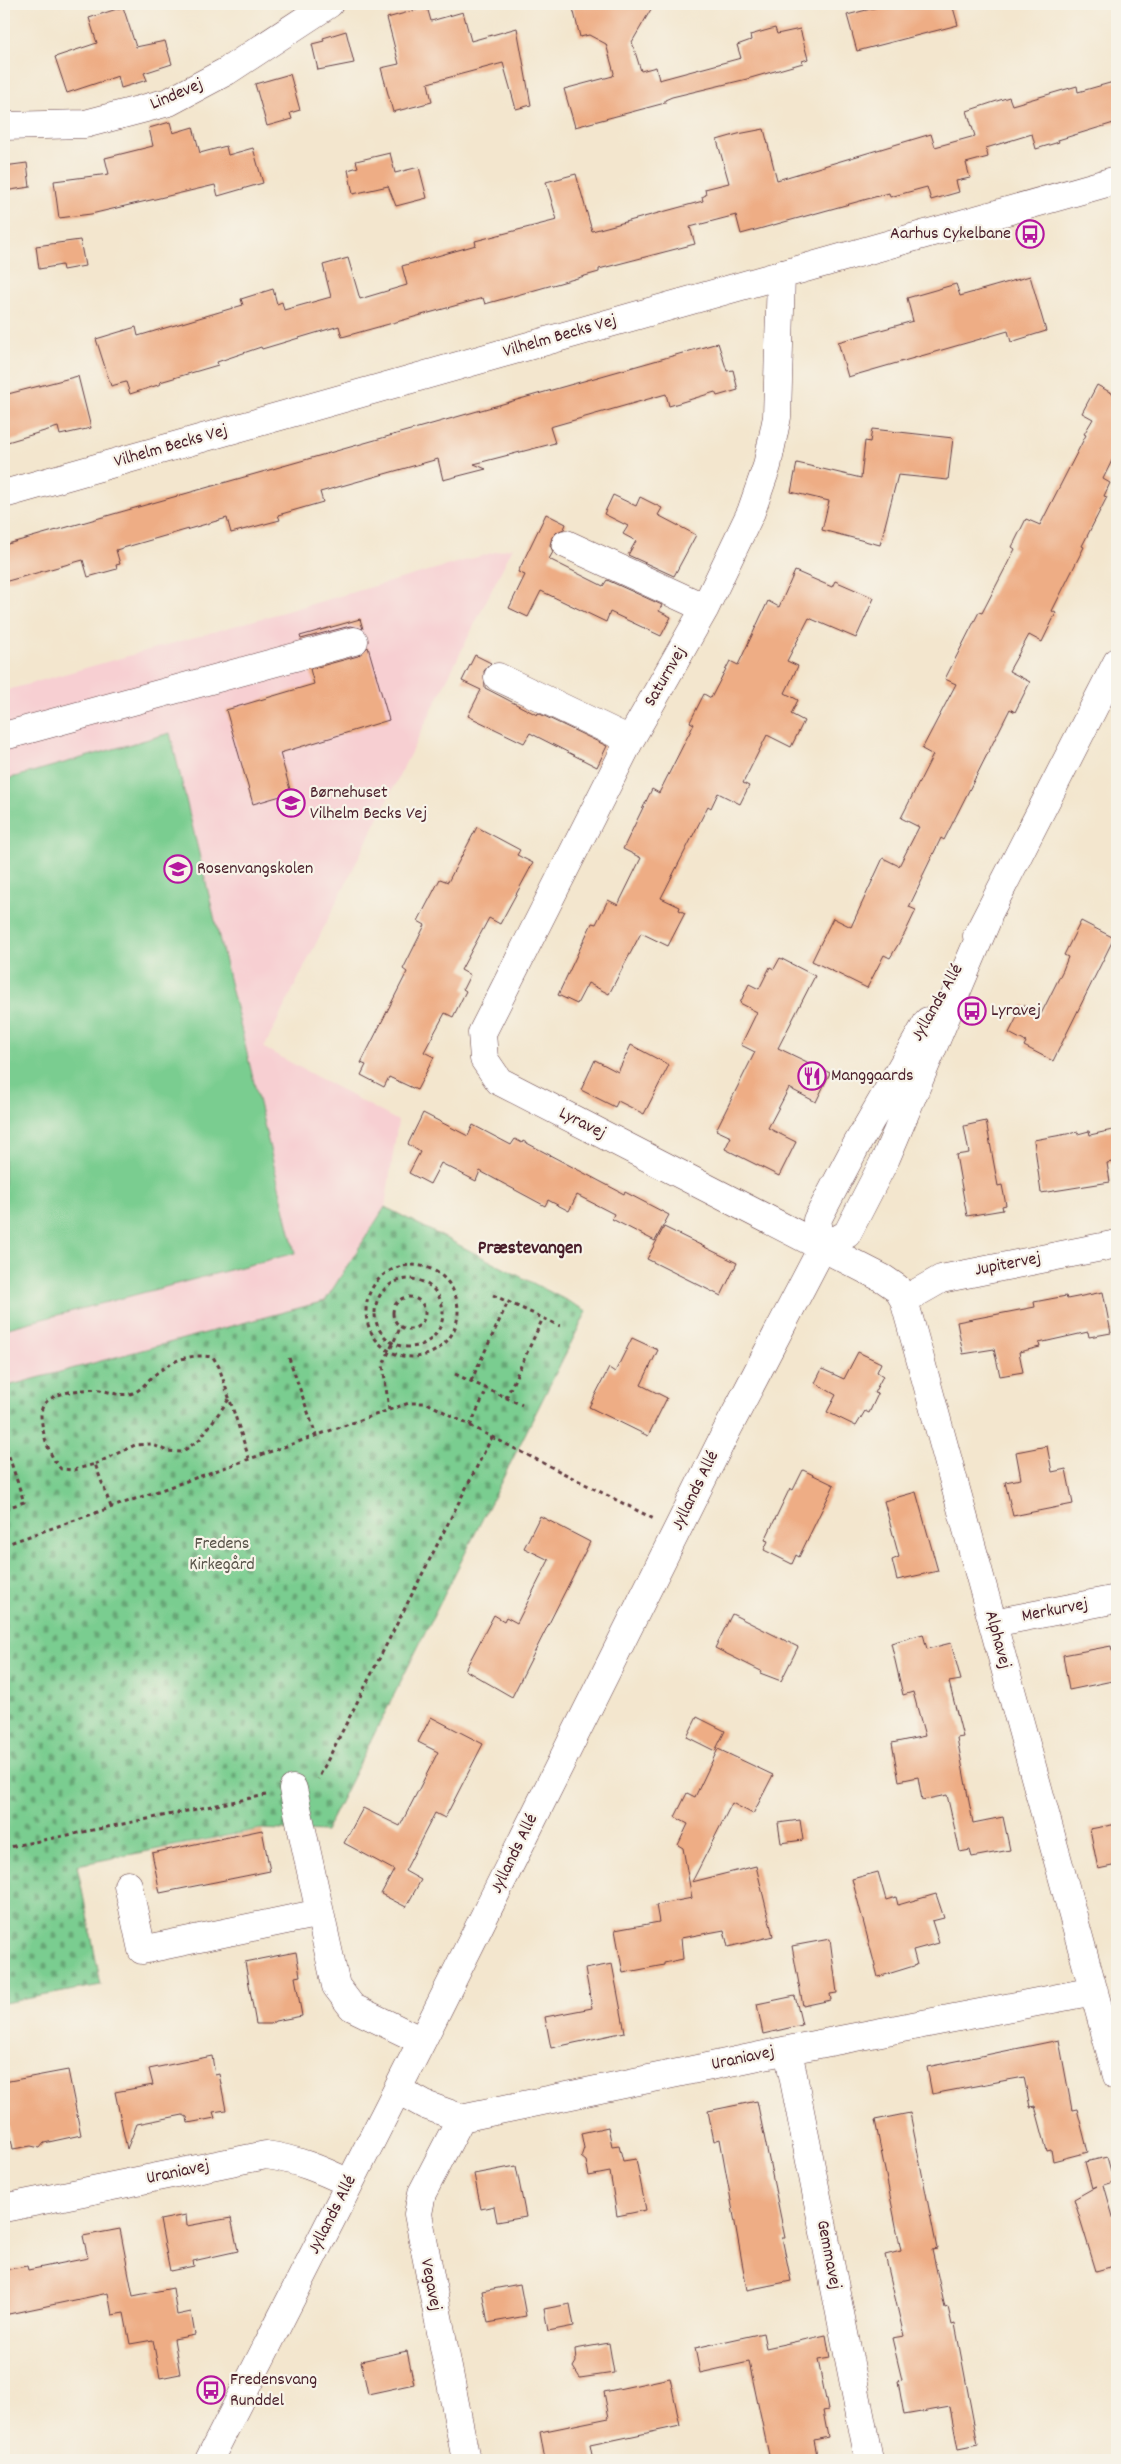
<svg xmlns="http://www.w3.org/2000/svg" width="1121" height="2464" font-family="Dekko,sans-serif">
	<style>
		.built { fill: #f7cfd2 }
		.cemetery { fill: url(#cemetery-stones); stroke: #62765e }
		.park { fill: #7acd90; stroke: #62765e }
		.building { fill: #eead85 }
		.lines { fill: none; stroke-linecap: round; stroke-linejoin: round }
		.minor-casing { stroke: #633d43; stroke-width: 29 }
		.path { stroke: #633d43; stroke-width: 3; stroke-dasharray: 4 4; stroke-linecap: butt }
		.minor { stroke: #fff; stroke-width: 28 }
		.labels { text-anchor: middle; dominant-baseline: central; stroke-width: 4.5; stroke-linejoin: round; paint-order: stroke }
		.street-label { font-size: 18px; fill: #4a1f2b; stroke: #f7f3e8 }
		.poi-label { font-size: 18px; fill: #4a1f2b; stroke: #f7f3e8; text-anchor: start }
		.park-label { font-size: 18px; fill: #585349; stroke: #f7f3e8 }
		.neighbourhood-label { font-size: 19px; font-weight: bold; fill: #4a1f2b; stroke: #f7f3e8 }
	</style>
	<defs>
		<pattern id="cemetery-stones" width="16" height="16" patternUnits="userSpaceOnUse" patternTransform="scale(1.25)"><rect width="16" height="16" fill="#7acd90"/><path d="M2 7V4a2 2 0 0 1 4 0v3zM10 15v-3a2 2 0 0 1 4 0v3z" fill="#66a676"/></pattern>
	</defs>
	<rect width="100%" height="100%" fill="#f7f3e8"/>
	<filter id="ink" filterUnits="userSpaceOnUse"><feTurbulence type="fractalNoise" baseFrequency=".02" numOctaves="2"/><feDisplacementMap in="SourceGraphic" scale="10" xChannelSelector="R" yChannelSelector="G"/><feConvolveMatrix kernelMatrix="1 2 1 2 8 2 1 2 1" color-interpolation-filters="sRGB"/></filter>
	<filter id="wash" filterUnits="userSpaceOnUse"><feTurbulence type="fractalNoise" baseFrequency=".0096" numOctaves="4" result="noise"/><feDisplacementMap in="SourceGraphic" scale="20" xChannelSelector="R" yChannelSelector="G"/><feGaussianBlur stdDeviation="1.12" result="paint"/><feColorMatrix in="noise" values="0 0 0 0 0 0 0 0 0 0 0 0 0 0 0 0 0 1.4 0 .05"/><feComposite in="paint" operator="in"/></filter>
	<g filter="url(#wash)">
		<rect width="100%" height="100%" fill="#f3e6ce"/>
		<path class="built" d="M513 547 264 1048 398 1121 385 1207 325 1301 4 1387V691Z"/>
		<path class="cemetery" d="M385 1207 587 1311 325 1832 261 1829 77 1865 101 1985 4 2003V1387L325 1301Z"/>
		<path class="park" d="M170 733 295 1253 4 1329V780Z"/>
		<g id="blocks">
			<path class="building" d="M572 4H654L632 42 641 71 656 67 659 80 741 58 737 45 751 40 750 35 775 28 777 34 800 29 808 59 802 61 803 63 747 79 672 97 665 100V103L575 127 564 89 613 76 614 73 606 44 589 35 580 37Z
				M882 4H952L958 25 857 51 847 15 882 6Z
				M123 7 136 47 165 41 172 64 144 73 147 80 121 88 118 76 67 93 55 57 97 43 89 18Z
				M427 7 431 21 463 12 471 41 517 28 531 105 516 109 503 63 428 83 432 102 393 112 381 68 399 64 387 18Z
				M346 31 354 63 318 70 312 44 324 41 323 38Z
				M290 74 300 110 290 113 292 119 267 126 255 84Z
				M1117 81V122L1058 140 1059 142 1036 149 1032 134 986 148 988 157 966 163 970 178 956 181 959 192 931 200 927 187 890 197 889 193 741 234 736 215 690 227 695 244 599 269V272L485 304 483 298 342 337 339 326 262 349 261 347 217 362 218 365 160 382 161 384 130 394 126 382 111 386 96 339 136 327 138 336 243 305 241 299 273 289 277 304 282 302 284 310 331 297 323 265 348 258 360 299 407 285 402 266 476 245 475 241 557 220 546 182 576 174 592 231 703 201 702 197 706 195 705 189 729 183 717 140 738 134 764 129 777 180 931 134 935 147 975 136 967 111 1009 97 1012 105 1077 86 1078 92Z
				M170 122 173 133 193 127 200 153 226 146 228 155 253 148 263 183 218 196 215 185 91 214 59 218 54 181 109 174 105 158 153 146 149 128Z
				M390 153 395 173 419 167 427 198 396 206 388 186 353 194 348 170 358 167 356 161Z
				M27 163 30 187 4 191V166Z
				M80 240 85 266 63 270 62 265 39 269 36 246Z
				M1030 276 1046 331 1011 342 1008 331 848 377 838 342 913 321 907 298 956 284 960 296Z
				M718 343 727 371 733 370 738 390 717 396 715 392 669 406 666 394 550 427 555 443 474 464 486 469 443 480 438 459 320 492 323 502 278 515 280 520 231 533 227 518 116 550 120 564 116 565 117 569 88 577 83 560 4 582V545Z
				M78 376 91 428 60 435 58 427 4 443V395Z
				M1097 385 1117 396V450L1103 479 1110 483 1104 496 1107 497 1082 546 1084 547 1052 611 1056 613 1042 642 1029 635 1009 671 1030 682 1015 712 1010 709 944 840 941 838 922 877 923 878 909 907 916 910 905 933 890 958 884 955 867 988 812 961 833 918 851 927 883 858 899 866 919 827 901 818 933 755 922 749 956 684 945 679 979 612 982 613 1015 549 1012 547 1026 519 1040 525 1086 435 1084 434 1093 419 1082 413Z
				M872 429 953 438 948 480 898 475 880 545 822 530 829 501 791 492 797 463 861 478 865 441 870 442Z
				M613 495 636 506 640 497 662 508 658 515 696 535 674 576 628 555 636 541 623 534 628 526 604 514Z
				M546 514 566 524 564 529 557 532 552 537 550 545 553 552 549 559 603 586 607 580 662 605 659 611 671 617 661 636 610 612 606 622 541 591 528 617 509 608 525 575 518 572Z
				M795 571 832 587 835 581 874 598 856 638 809 618 787 661 798 666 785 693 798 700 791 714 804 721 791 747 767 735 743 783 749 786 740 804 718 793 711 808 708 806 661 898 680 907 679 910 685 913 668 946 641 933 609 994 588 983 577 1004 558 995 592 923 596 924 608 900 618 905 641 858 623 849 652 789 659 793 694 724 690 722 704 694 711 698 730 661 738 665 768 601 779 607Z
				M360 619 363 629 350 626 301 639 300 636Z
				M368 647 389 720 280 753 291 793 253 804 226 710 314 684 310 669 358 656Z
				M475 655 491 663 484 671 485 688 537 715 538 713 607 746 597 767 530 733 524 743 468 716 481 690 462 681Z
				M477 827 520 850 517 855 533 863 500 924 489 918 461 970 470 975 463 989 466 991 453 1017 445 1013 424 1052 434 1057 417 1090 389 1077 384 1087 361 1075 366 1065 361 1063 407 972 403 969 425 925 418 921 440 879 448 882Z
				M1081 921 1114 938 1053 1061 1024 1046 1026 1042 1009 1033 1023 1005 1041 1014 1063 970 1068 957 1064 955Z
				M780 958 815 976 778 1048 830 1073 816 1102 789 1088 768 1128 796 1142 779 1176 725 1149 731 1137 716 1130 755 1052 741 1045 757 1012 740 1003 749 984 759 989 770 967 774 969Z
				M631 1045 669 1065 644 1114 618 1101 615 1107 581 1090 595 1060 618 1072Z
				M423 1113 468 1136 473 1125 511 1145 515 1139 522 1143 523 1141 624 1194 625 1192 669 1215 655 1241 612 1219 614 1214 577 1195 569 1211 548 1200 545 1206 480 1171 476 1181 441 1163 430 1184 409 1173 420 1152 408 1144Z
				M986 1121 998 1186 1002 1185 1006 1205 1002 1206 1003 1210 967 1216 956 1155 969 1153 964 1126Z
				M1117 1129V1161L1107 1163 1110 1182 1041 1193 1034 1140 1078 1132V1134L1089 1131 1090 1135Z
				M664 1227 737 1263 721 1296 647 1259Z
				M1103 1292 1111 1333 1089 1337 1088 1332 1039 1343 1040 1347 1019 1352 1023 1372 1000 1376 994 1349 963 1354 957 1322 1035 1307 1034 1302 1066 1296 1067 1299Z
				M632 1338 658 1350 641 1385 667 1398 648 1436 589 1407 609 1368 615 1372Z
				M858 1352 881 1363 877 1372 883 1376 874 1393 878 1394 869 1413 865 1411 856 1426 827 1412 836 1395 815 1383 822 1369 844 1379Z
				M1047 1446 1052 1472 1066 1469 1073 1504 1013 1516 1005 1482 1021 1479 1016 1452Z
				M803 1470 834 1485 799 1557 796 1555 792 1564 764 1550 768 1541 765 1540 790 1488 793 1490Z
				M916 1492 938 1571 897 1580 892 1560 899 1557 884 1501Z
				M540 1516 590 1542 512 1697 465 1670 494 1615 504 1621 506 1617 517 1623 549 1560 524 1548Z
				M732 1614 798 1647 781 1681 760 1673 761 1671 715 1648Z
				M923 1634 927 1649 951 1643 961 1680 949 1682 963 1737 957 1738 973 1823 1003 1817 1010 1850 972 1857 970 1850 960 1852 947 1795 922 1800 918 1777 899 1781 892 1743 925 1736 913 1692 903 1695 891 1643Z
				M1111 1646 1112 1651 1117 1650V1680L1069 1690 1063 1655Z
				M431 1717 483 1744 445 1818 435 1813 405 1871 421 1880 406 1907 381 1894 394 1870 344 1843 363 1808 400 1826 438 1752 418 1742Z
				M697 1717 725 1731 715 1751 687 1737Z
				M718 1749 773 1775 753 1814 732 1803 692 1882 756 1866 773 1936 728 1947 724 1930 681 1938 683 1959 664 1963V1965L623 1973 615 1930 659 1922 656 1905 692 1898 683 1848 678 1845 688 1824 675 1817 687 1793 695 1797Z
				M800 1820 803 1840 781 1843 778 1823Z
				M1117 1824V1865L1098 1869 1090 1829Z
				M262 1830 270 1871 160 1893 152 1853Z
				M878 1872 886 1900 896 1897 898 1905 936 1894 944 1918 932 1921 939 1943 913 1950 917 1965 878 1977 852 1879Z
				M830 1939 837 1993 830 1994 831 2000 803 2006 792 1946Z
				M296 1952 300 1976 295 1977 302 2016 275 2021 271 2024H256L245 1962Z
				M612 1964 625 2032 551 2048 545 2017 592 2008 585 1969Z
				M795 1996 802 2025 763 2034 757 2004Z
				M1059 2040 1072 2110 1077 2109 1088 2152 1053 2161 1051 2150 1047 2151 1035 2106 1030 2107 1024 2077 932 2094 927 2067Z
				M212 2056 215 2075 219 2074 226 2110 213 2112 215 2118 188 2123 187 2117 183 2115 137 2124 127 2149 115 2092 153 2085 149 2069Z
				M68 2070 81 2135 44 2143 40 2148 31 2146 13 2149 7 2117H4V2082Z
				M757 2101 785 2238H782L791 2281 747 2290 720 2139 714 2141 708 2111Z
				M910 2113 937 2249 932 2250 945 2308 948 2307 952 2325 955 2324 978 2445 958 2449 950 2407 904 2415 898 2381 902 2380 892 2338 904 2336 885 2255 901 2251 875 2120Z
				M608 2127 612 2146 619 2145 623 2161 636 2159 646 2210 617 2216 610 2172 589 2176 586 2161 581 2157 584 2148 581 2133Z
				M1107 2157 1114 2182 1104 2185 1117 2231V2265L1096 2271 1074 2199 1097 2186 1092 2188 1085 2162Z
				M516 2166 526 2217 497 2222 494 2206 481 2209 474 2174Z
				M186 2215 187 2226 231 2218 238 2251 193 2261 194 2266 170 2271 160 2220Z
				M120 2229 133 2296 173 2288 177 2315 191 2312 195 2335 174 2339 180 2374 160 2378 153 2340 130 2344 124 2313 112 2315 108 2293 4 2315V2270L27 2266 28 2270 88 2258 83 2236Z
				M520 2284 526 2316 488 2323 482 2291Z
				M570 2304 574 2326 548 2331 544 2309Z
				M763 2333 766 2348 826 2335 830 2358 818 2360 828 2410 823 2411 828 2437 814 2440 818 2460H770L749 2362 700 2373 695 2348Z
				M609 2343 614 2373 580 2378 573 2367 576 2362 575 2349Z
				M407 2351 414 2384 368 2394 361 2361Z
				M670 2378 680 2426 590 2445 593 2460H545L540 2432 609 2418 604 2392Z"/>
		</g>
	</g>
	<g filter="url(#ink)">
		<use href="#blocks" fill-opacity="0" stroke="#633d43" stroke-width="1"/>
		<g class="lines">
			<g class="minor-casing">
				<path id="minor" d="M4 126 85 124 169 102 227 71 329 4
					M781 274 777 417 767 466 751 512 705 608 630 740 482 1033 484 1059 499 1081 884 1279 897 1288 904 1300 1117 2076
					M4 494 1117 180
					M566 544 705 608
					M498 677 630 740
					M4 736 354 641
					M977 936 1117 662
					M822 1248 817 1220 857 1144 928 1021
					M904 1300 941 1279 1117 1244
					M993 1623 1117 1599
					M293 1789 336 1986 352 2007 422 2041
					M128 1885 142 1950 320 1913
					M788 2050 869 2460
					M398 2090 425 2105 461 2118 788 2050 1094 1991
					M461 2118 422 2193 418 2214 466 2460
					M4 2208 266 2155C296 2159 322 2170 349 2183
					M209 2460 422 2041 725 1434 822 1248 847 1234 886 1158 987 920"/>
			</g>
			<path class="path" d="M366 1311a46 46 0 1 1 92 0a46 46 0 1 1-92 0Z
				M375 1313a34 34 0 1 1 68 0a34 34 0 1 1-68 0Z
				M493 1295 560 1326
				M393 1313a16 16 0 1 1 32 0a16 16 0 1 1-32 0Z
				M289 1358 316 1435
				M455 1374 522 1405
				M471 1381 508 1302
				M506 1398 543 1318
				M389 1410 383 1365 401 1326
				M470 1426 487 1389
				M492 1437 654 1519
				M4 1441 24 1502 4 1509
				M95 1464 135 1445 151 1444 167 1451 182 1452 200 1439 229 1399
				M111 1507 95 1464 74 1470 61 1469C51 1459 44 1439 42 1424 41 1418 40 1412 43 1406 50 1392 86 1388 100 1390 110 1392 120 1396 130 1394 139 1392 145 1384 151 1378 170 1361 188 1353 213 1357L219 1367 249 1458
				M4 1545 409 1403H427L492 1437 318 1779
				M4 1848 266 1795"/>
			<use href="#minor" class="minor"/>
		</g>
	</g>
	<defs>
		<g id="bus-ring" transform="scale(1.4375)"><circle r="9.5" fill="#f7f3e8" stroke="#b5179e" stroke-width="1.5"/><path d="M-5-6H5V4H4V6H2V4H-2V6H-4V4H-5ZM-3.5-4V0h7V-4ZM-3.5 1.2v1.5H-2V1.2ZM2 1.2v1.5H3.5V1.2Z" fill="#b5179e"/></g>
		<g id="school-ring" transform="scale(1.4375)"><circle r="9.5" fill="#f7f3e8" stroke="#b5179e" stroke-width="1.5"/><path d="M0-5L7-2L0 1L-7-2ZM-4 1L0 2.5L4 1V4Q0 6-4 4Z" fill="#b5179e"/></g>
		<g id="restaurant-ring" transform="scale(1.4375)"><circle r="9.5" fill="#f7f3e8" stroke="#b5179e" stroke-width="1.5"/><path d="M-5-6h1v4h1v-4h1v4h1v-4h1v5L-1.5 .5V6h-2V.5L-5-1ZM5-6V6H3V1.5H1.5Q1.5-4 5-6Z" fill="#b5179e"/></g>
	</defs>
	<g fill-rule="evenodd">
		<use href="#bus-ring" x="1030" y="234"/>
		<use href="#school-ring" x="291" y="803"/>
		<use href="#school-ring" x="178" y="869"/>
		<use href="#bus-ring" x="972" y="1011"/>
		<use href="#restaurant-ring" x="812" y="1076"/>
		<use href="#bus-ring" x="211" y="2390"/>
	</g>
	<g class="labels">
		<g class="street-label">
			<text transform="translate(177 95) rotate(-23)">Lindevej</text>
			<text transform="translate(560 337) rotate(-16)">Vilhelm Becks Vej</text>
			<text transform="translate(171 447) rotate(-16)">Vilhelm Becks Vej</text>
			<text transform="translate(666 677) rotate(-60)">Saturnvej</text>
			<text transform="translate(938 1003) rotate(-60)">Jyllands Allé</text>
			<text transform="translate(582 1124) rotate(27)">Lyravej</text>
			<text transform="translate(1008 1265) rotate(-11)">Jupitervej</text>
			<text transform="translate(696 1491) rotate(-64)">Jyllands Allé</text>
			<text transform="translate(1055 1611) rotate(-11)">Merkurvej</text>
			<text transform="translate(997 1640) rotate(75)">Alphavej</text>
			<text transform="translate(515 1854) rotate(-64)">Jyllands Allé</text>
			<text transform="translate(743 2059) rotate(-12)">Uraniavej</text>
			<text transform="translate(178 2173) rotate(-12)">Uraniavej</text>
			<text transform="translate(333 2215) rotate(-63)">Jyllands Allé</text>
			<text transform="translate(828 2255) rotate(79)">Gemmavej</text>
			<text transform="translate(430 2285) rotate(79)">Vegavej</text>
		</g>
		<g class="poi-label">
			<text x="1011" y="234" text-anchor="end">Aarhus Cykelbane</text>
			<text x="310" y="793">Børnehuset<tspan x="310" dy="21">Vilhelm Becks Vej</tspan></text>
			<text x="197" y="869">Rosenvangskolen</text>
			<text x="991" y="1011">Lyravej</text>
			<text x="831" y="1076">Manggaards</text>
			<text x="230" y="2380">Fredensvang<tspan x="230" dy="21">Runddel</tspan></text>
		</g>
		<g class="park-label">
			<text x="222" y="1544">Fredens<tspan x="222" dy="21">Kirkegård</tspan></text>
		</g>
		<g class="neighbourhood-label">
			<text x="530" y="1249">Præstevangen</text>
		</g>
	</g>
	<rect width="1121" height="2464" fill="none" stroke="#f7f3e8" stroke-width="20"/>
</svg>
